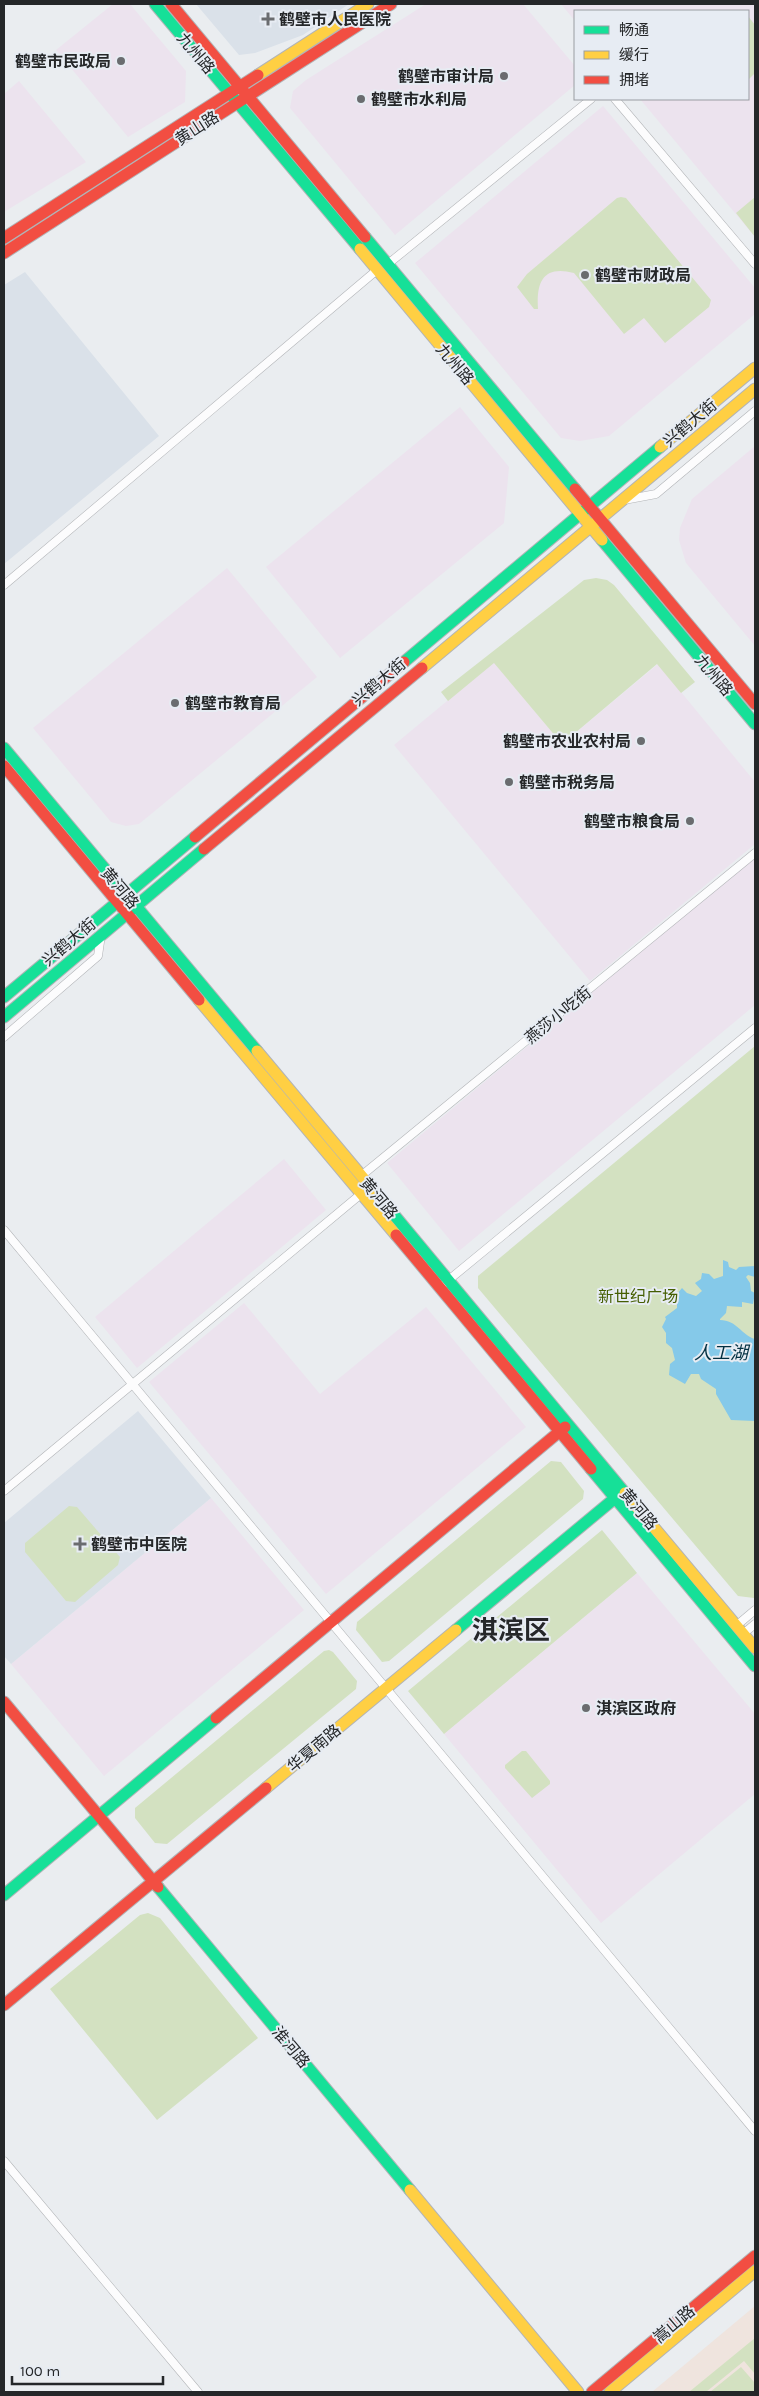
<svg xmlns="http://www.w3.org/2000/svg" width="759" height="2396" font-family="Karla,'Noto Sans SC',sans-serif">
	<style>
		.commercial { fill: #ece3ee }
		.built { fill: #dae1e9 }
		.education { fill: #efe4de }
		.green { fill: #d3e1c1 }
		.water { fill: #85c9e9 }
		.lines { fill: none; stroke-linecap: round; stroke-linejoin: round }
		.street-casing { stroke: #b2b4b7; stroke-width: 9 }
		.fast-casing { stroke: #b2b4b7; stroke-width: 13 }
		.slow-casing { stroke: #b2b4b7; stroke-width: 13 }
		.jam-casing { stroke: #b2b4b7; stroke-width: 13 }
		.street { stroke: #fcfcfd; stroke-width: 8 }
		.fast { stroke: #16e098; stroke-width: 11 }
		.slow { stroke: #ffcf43; stroke-width: 11 }
		.jam { stroke: #f24e42; stroke-width: 11 }
		.poi-dot { fill: #6a6c6f; stroke: #e7ecf3; stroke-width: 2 }
		.labels { text-anchor: middle; dominant-baseline: central; stroke-width: 4; stroke-linejoin: round; paint-order: stroke }
		.poi-label { font-size: 16px; font-weight: bold; fill: #252729; stroke: #e7ecf3; text-anchor: start }
		.street-label { font-size: 16px; fill: #252729; stroke: #e7ecf3 }
		.park-label { font-size: 16px; fill: #455e02; stroke: #e7ecf3 }
		.water-label { font-size: 18px; font-style: italic; fill: #033042; stroke: #e7ecf3 }
		.town-label { font-size: 26px; font-weight: bold; fill: #252729; stroke: #e7ecf3 }
	</style>
	<rect width="100%" height="100%" fill="#eaedf0"/>
	<path class="commercial" d="M113 4H130L186 71 185 102 128 137 56 50Z
		M426 4H523L575 66V85L395 235 290 108 293 91 306 80Z
		M561 4H755V237L640 99H748V11H575V21Z
		M19 81 86 162 4 212V94Z
		M603 106 755 288V314L609 436 580 441 561 438 415 263Z
		M460 407 509 467 504 523 340 658 266 567Z
		M755 446V646L686 563 679 540 680 528 692 499Z
		M227 568 317 677 139 824 126 826 111 822 33 728Z
		M494 662 562 744 658 664 755 782V844L590 981 394 745Z
		M755 857V1005L459 1251 387 1163Z
		M284 1159 326 1210 137 1368 95 1317Z
		M244 1303 320 1394 426 1307 526 1427 326 1594 149 1382Z
		M211 1498 304 1610 104 1776 11 1664Z
		M637 1573 755 1714V1794L601 1923 444 1734Z"/>
	<path class="built" d="M196 4H349L303 35 255 53 239 55Z
		M25 272 159 436 4 564V285Z
		M138 1411 211 1498 11 1664 4 1656V1523Z"/>
	<path class="education" d="M755 2306V2392H652Z"/>
	<path class="green" d="M748 16 755 25V73L748 80Z
		M621 197 626 198 711 300 709 307 665 343 644 318 624 334 574 273C544 265 536 281 538 309H534L517 287 527 274 617 198Z
		M755 197V237L736 213Z
		M596 578 607 580 614 585 695 682 681 693 657 664 562 744 494 663 448 701 441 692 584 580Z
		M755 1046V1597L754 1598 738 1596 478 1288V1276Z
		M551 1461 561 1462 584 1491 583 1499 389 1661 382 1662 356 1630 357 1622Z
		M69 1506 77 1507 120 1557 118 1565 75 1602 66 1601 25 1552V1543Z
		M602 1530 637 1573 444 1734 408 1691Z
		M329 1650 333 1652 357 1681 356 1689 167 1844 155 1843 135 1818V1808L324 1651Z
		M522 1751H526L550 1781V1784L532 1798 505 1768V1765Z
		M148 1913 160 1918 258 2038 157 2120 50 1989 140 1915Z
		M755 2338V2374L744 2361 706 2392H689Z
		M741 2367 755 2383V2392H710Z"/>
	<path class="water" d="M723 1260 728 1262 729 1267 736 1270 739 1267 755 1266V1277L748 1275 746 1277 750 1283 751 1291 755 1293 753 1304 742 1302V1307L727 1306 726 1313 720 1319V1320C737 1320 741 1335 755 1339V1421L731 1420 716 1394V1389L701 1379 699 1374H691L685 1384 669 1375 670 1364 675 1360 672 1348 666 1343V1333L662 1327 666 1319 665 1317 677 1308V1294L682 1288 687 1293 696 1296 702 1291 695 1283 701 1279 702 1273 709 1274 714 1279 723 1276Z"/>
	<g class="lines">
		<g class="street-casing">
			<path id="street" d="M615 99 755 264
				M388 264 591 99
				M624 500 656 494 755 411
				M4 585 377 270
				M4 1037 98 956 101 935
				M361 1176 755 853
				M4 1230 755 2131
				M445 1283 755 1028
				M4 1491 361 1194
				M736 1626 755 1610
				M743 1634 755 1624
				M4 2161 198 2392"/>
		</g>
		<g class="fast-casing">
			<path id="fast" d="M155 4 360 249
				M365 237 575 489
				M602 540 755 724
				M404 662 660 447
				M4 748 257 1051
				M4 997 195 837
				M4 1017 204 849
				M385 1204 625 1493
				M591 1469 755 1666
				M456 1630 620 1494
				M158 1887 410 2190
				M4 1895 216 1718"/>
		</g>
		<g class="slow-casing">
			<path id="slow" d="M258 75 368 4
				M360 249 602 540
				M660 447 755 368
				M422 668 755 389
				M199 1000 396 1235
				M257 1051 385 1204
				M625 1493 755 1648
				M266 1788 456 1630
				M410 2190 578 2392
				M610 2392 755 2271"/>
		</g>
		<g class="jam-casing">
			<path id="jam" d="M171 4 365 237
				M4 238 258 75
				M4 253 391 4
				M575 489 755 704
				M4 766 199 1000
				M195 837 404 662
				M204 849 422 668
				M396 1235 591 1469
				M4 1702 158 1887
				M216 1718 565 1427
				M4 2005 266 1788
				M592 2392 755 2256"/>
		</g>
		<use href="#street" class="street"/>
		<use href="#fast" class="fast"/>
		<use href="#slow" class="slow"/>
		<use href="#jam" class="jam"/>
	</g>
	<g class="poi-dot">
		<path d="M265.5 11.5h5v5h5v5h-5v5h-5v-5h-5v-5h5z"/>
		<circle cx="121" cy="61" r="5"/>
		<circle cx="504" cy="76" r="5"/>
		<circle cx="361" cy="99" r="5"/>
		<circle cx="585" cy="275" r="5"/>
		<circle cx="175" cy="703" r="5"/>
		<circle cx="641" cy="741" r="5"/>
		<circle cx="509" cy="782" r="5"/>
		<circle cx="690" cy="821" r="5"/>
		<path d="M77.5 1536.5h5v5h5v5h-5v5h-5v-5h-5v-5h5z"/>
		<circle cx="586" cy="1708" r="5"/>
	</g>
	<g class="labels">
		<g class="poi-label">
			<text x="279" y="19">鹤壁市人民医院</text>
			<text x="111" y="61" text-anchor="end">鹤壁市民政局</text>
			<text x="494" y="76" text-anchor="end">鹤壁市审计局</text>
			<text x="371" y="99">鹤壁市水利局</text>
			<text x="595" y="275">鹤壁市财政局</text>
			<text x="185" y="703">鹤壁市教育局</text>
			<text x="631" y="741" text-anchor="end">鹤壁市农业农村局</text>
			<text x="519" y="782">鹤壁市税务局</text>
			<text x="680" y="821" text-anchor="end">鹤壁市粮食局</text>
			<text x="91" y="1544">鹤壁市中医院</text>
			<text x="596" y="1708">淇滨区政府</text>
		</g>
		<g class="street-label">
			<text transform="translate(196 53) rotate(50)">九州路</text>
			<text transform="translate(197 128) rotate(-33)">黄山路</text>
			<text transform="translate(455 364) rotate(50)">九州路</text>
			<text transform="translate(690 423) rotate(-40)">兴鹤大街</text>
			<text transform="translate(714 675) rotate(50)">九州路</text>
			<text transform="translate(379 682) rotate(-40)">兴鹤大街</text>
			<text transform="translate(120 888) rotate(50)">黄河路</text>
			<text transform="translate(69 942) rotate(-40)">兴鹤大街</text>
			<text transform="translate(558 1015) rotate(-39)">燕莎小吃街</text>
			<text transform="translate(379 1198) rotate(50)">黄河路</text>
			<text transform="translate(639 1509) rotate(50)">黄河路</text>
			<text transform="translate(314 1748) rotate(-40)">华夏南路</text>
			<text transform="translate(291 2047) rotate(50)">淮河路</text>
			<text transform="translate(674 2324) rotate(-40)">嵩山路</text>
		</g>
		<g class="park-label">
			<text x="638" y="1296">新世纪广场</text>
		</g>
		<g class="water-label">
			<text x="721" y="1353">人工湖</text>
		</g>
		<g class="town-label">
			<text x="511" y="1630">淇滨区</text>
		</g>
	</g>
	<rect width="759" height="2396" fill="none" stroke="#252729" stroke-width="10"/>
	<rect x="574" y="10" width="175" height="90" fill="#e7ecf3" stroke="#999da2"/>
	<rect x="584" y="26" width="25" height="8" fill="#16e098" stroke="#999da2"/>
	<text x="619" y="35" font-size="15" fill="#252729">畅通</text>
	<rect x="584" y="51" width="25" height="8" fill="#ffcf43" stroke="#999da2"/>
	<text x="619" y="60" font-size="15" fill="#252729">缓行</text>
	<rect x="584" y="76" width="25" height="8" fill="#f24e42" stroke="#999da2"/>
	<text x="619" y="85" font-size="15" fill="#252729">拥堵</text>
	<path d="M12 2376v8h151v-8" fill="none" stroke="#252729" stroke-width="2.5"/>
	<text x="20" y="2376" font-size="15" fill="#252729" stroke="#e7ecf3" stroke-width="4" paint-order="stroke">100 m</text>
</svg>
